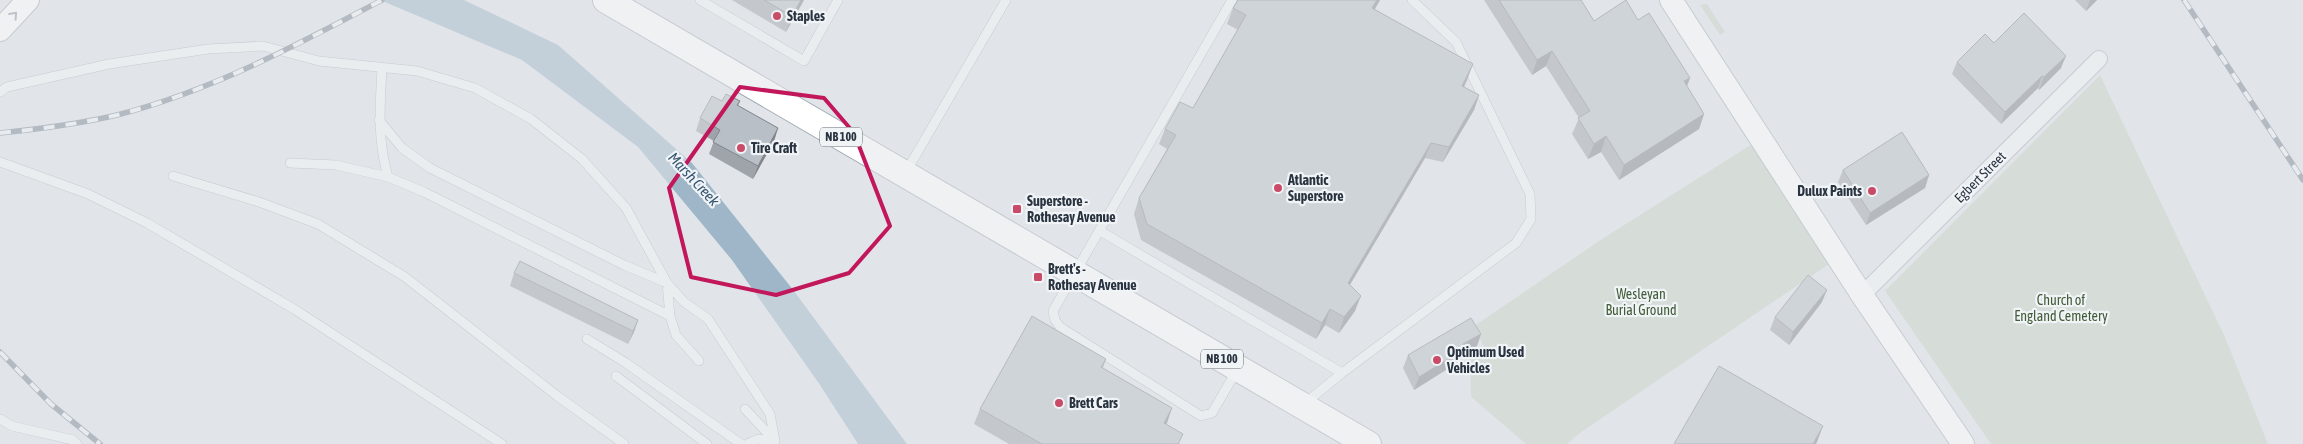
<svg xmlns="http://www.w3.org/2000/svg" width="2303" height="444" font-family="'Asap Condensed',sans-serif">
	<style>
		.green { fill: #c8d3c3 }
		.water { fill: #9eb6c8 }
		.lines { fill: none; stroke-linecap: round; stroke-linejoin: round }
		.lane-casing { stroke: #a6acb3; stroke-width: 10 }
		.street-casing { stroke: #a6acb3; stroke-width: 18 }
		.secondary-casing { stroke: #a6acb3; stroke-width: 24 }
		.primary-casing { stroke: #a1abb5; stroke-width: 28 }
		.lane { stroke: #f4f6f8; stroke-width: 9 }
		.street { stroke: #f4f6f8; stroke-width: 16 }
		.secondary { stroke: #fff; stroke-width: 22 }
		.primary { stroke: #fff; stroke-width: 26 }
		.rail-casing { stroke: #7b8693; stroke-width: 5.5 }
		.rail { stroke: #f1f4f7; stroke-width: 4; stroke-dasharray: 11; stroke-linecap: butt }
		.wall { fill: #9fa4aa }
		.shaded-wall { fill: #82868b }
		.building { fill: #b9bfc6; stroke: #82868b }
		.oneway { stroke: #949aa0 }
		.marked { fill: none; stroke: #c2185b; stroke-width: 4; stroke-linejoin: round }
		.poi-dot { fill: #c94b68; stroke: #f1f4f7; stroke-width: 2 }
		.labels { text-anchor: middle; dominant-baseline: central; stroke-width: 4.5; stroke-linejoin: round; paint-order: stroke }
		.shield { fill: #f1f4f7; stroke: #666e78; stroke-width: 1 }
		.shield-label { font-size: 12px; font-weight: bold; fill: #2a3441 }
		.poi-label { font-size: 14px; font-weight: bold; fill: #2a3441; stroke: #f1f4f7; text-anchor: start }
		.street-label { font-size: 14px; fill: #2a3441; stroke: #f1f4f7 }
		.park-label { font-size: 14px; fill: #425c38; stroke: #f1f4f7 }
		.water-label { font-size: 15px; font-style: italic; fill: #365673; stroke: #f1f4f7 }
	</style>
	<rect width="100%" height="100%" fill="#e1e5e9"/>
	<path class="green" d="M1707 4 1725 32 1720 35 1700 5Z
		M2100 75 2225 337 2268 444H1991L1885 291Z
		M1760 139 1838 258 1580 433 1567 444H1526L1471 397 1470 359 1485 349 1474 326 1602 239Z"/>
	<path class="water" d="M380 0H464L558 45 692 163 794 291 907 444H858L820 385 732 260 638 147 522 60Z"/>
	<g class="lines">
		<g class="lane-casing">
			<path id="lane" d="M700 0 804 61 838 0
				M1232 0 1053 311 1055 320 1060 327 1201 416 1212 413 1237 370
				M382 68C380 107 377 138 388 177
				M0 92 7 87 109 64 208 49 263 46 319 61 417 71 475 88 531 119 582 159 626 208 667 283 684 302 708 319 770 414 775 441
				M379 120 402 148 430 168 624 265 667 283 670 316 676 335 699 361
				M0 162 88 194 147 223 294 309 502 444
				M290 163 336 165 388 177 424 192 670 316
				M906 172 1006 0
				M173 176 259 202 318 224 405 277 556 395 624 444
				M1100 231 1342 373 1304 404
				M587 339 626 363 741 444
				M1342 373 1516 243 1531 219 1530 194 1456 42 1412 0
				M616 376 707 444
				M745 409 774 440
				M0 419 12 426 73 440 77 444
				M747 444 758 439 775 441"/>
		</g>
		<g class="street-casing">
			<path id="street" d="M1862 295 2099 59"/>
		</g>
		<g class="secondary-casing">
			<path id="secondary" d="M1671 0 1862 295 1963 444
				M0 30 28 0"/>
		</g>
		<g class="primary-casing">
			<path id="primary" d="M606 0 1368 444"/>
		</g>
		<use href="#lane" class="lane"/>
		<use href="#street" class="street"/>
		<use href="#secondary" class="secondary"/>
		<use href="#primary" class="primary"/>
		<g class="rail-casing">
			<path id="rail" d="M2184 0 2303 180
				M0 133C39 129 79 124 117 115 211 91 297 45 382 0
				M0 352 51 404 100 444"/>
		</g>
		<use href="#rail" class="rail"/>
	</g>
	<path class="wall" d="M732 0H804L786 32Z
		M1238 0H1380L1375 9 1467 80 1464 87 1479 95 1474 110 1443 162 1425 158 1350 285 1355 311 1339 333 1325 325 1316 339 1141 240 1134 214 1139 198 1167 149 1159 144 1165 129 1193 108 1238 30 1227 24 1233 8Z
		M1484 0H1581L1594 21 1638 20 1690 78 1687 86 1704 114 1699 129 1619 180 1601 152 1588 159 1572 134 1579 118 1546 66 1532 75Z
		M2075 0H2097L2086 11Z
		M1994 43 2061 68 2039 90 2038 88 2001 124 1952 74 1957 62Z
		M722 101H740L738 106 778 128 774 141 753 179 709 154 714 141 696 131 700 118Z
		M1843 170 1929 175 1925 188 1866 225 1838 182Z
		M514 273 638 320 634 332 628 344 510 286Z
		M1822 302 1789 345 1770 330 1775 317Z
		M1481 334 1477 346 1459 356 1457 363 1414 390 1403 368 1408 355Z
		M1106 359 1103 368 1166 424 1180 444H1009L974 424 980 409Z"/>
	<path class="shaded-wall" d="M801 0H804L786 32 792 16Z
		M1377 0H1380L1366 23 1372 8Z
		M2090 0H2097L2086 11Z
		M1552 51 1546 66 1532 75 1537 60Z
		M2066 56 2061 68 2039 90 2044 77Z
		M1473 64 1467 80 1457 101 1462 86Z
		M2042 76 2038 88 2001 124 2005 112Z
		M1690 78 1684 93V81Z
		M1479 95 1474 110 1443 162 1449 147Z
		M1704 114 1699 129 1619 180 1624 165Z
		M778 128 774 141 753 179 758 166Z
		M1606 136 1601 152 1588 159 1594 144Z
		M1431 143 1425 158 1342 298 1348 283Z
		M1929 175 1925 188 1866 225 1870 213Z
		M1827 290 1822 302 1789 345 1793 332Z
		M1361 296 1355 311 1339 333 1344 317Z
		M1330 309 1325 325 1316 339 1322 323Z
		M638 320 634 332 628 344 633 331Z
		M1481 334 1477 346 1459 356 1457 363 1414 390 1419 377 1463 344Z
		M1172 408 1167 423 1158 439 1164 423Z
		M1823 426 1817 442 1816 444H1813Z"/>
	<path class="building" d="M764 0H801L792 16Z
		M1238 0H1377L1372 8 1473 64 1462 86 1479 95 1449 147 1431 143 1348 283 1361 296 1344 317 1330 309 1322 323 1147 224 1139 198 1176 135 1165 129 1180 102 1193 108 1246 15 1233 8Z
		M1499 0H1581L1594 21 1626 0 1638 20 1649 13 1690 78 1684 81 1704 114 1624 165 1606 136 1594 144 1578 118 1590 111 1552 51 1537 60Z
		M2024 13 2066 56 2044 77 2042 76 2005 112 1957 62 1985 34 1994 43Z
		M726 94 740 101 737 105 778 128 758 166 713 142 720 130 700 118 712 96 722 101Z
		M1902 132 1929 175 1870 213 1843 170Z
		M520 261 638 320 633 331 514 273Z
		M1808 275 1827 290 1793 332 1775 317Z
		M1032 316 1106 359 1101 367 1172 408 1164 423 1183 434 1178 444H1042L980 409Z
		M1471 318 1481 334 1463 344 1461 351 1419 377 1408 355Z
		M1719 366 1823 426 1813 444H1674Z"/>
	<defs><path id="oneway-chevron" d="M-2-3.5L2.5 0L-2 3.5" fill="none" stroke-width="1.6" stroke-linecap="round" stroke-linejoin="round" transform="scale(1.25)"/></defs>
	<use class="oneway" href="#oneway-chevron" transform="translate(14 15) rotate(-48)"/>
	<path d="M0 0H2303V444H0ZM740 87 824 98 854 133 890 226 849 273 776 295 691 277 669 188Z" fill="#e1e5e9" fill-opacity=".55" fill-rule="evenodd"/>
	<path class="marked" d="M740 87 824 98 854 133 890 226 849 273 776 295 691 277 669 188Z"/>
	<g class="poi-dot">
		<circle cx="777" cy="16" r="5"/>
		<circle cx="741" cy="148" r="5"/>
		<circle cx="1278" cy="188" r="5"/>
		<circle cx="1872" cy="191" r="5"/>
		<rect x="1012" y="204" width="10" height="10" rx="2.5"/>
		<rect x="1033" y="272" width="10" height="10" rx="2.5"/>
		<circle cx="1437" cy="360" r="5"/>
		<circle cx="1059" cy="403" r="5"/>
	</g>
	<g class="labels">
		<g class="shield">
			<rect x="820" y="127.5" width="42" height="19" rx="4"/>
			<rect x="1201" y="349.5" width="42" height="19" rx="4"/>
		</g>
		<g class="shield-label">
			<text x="841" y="137">NB 100</text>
			<text x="1222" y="359">NB 100</text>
		</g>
		<g class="poi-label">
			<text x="787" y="16">Staples</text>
			<text x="751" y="148">Tire Craft</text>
			<text x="1288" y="180">Atlantic<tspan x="1288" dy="16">Superstore</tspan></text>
			<text x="1862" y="191" text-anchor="end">Dulux Paints</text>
			<text x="1027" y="201">Superstore -<tspan x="1027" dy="16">Rothesay Avenue</tspan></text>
			<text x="1048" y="269">Brett's -<tspan x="1048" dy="16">Rothesay Avenue</tspan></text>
			<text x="1447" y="352">Optimum Used<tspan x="1447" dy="16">Vehicles</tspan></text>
			<text x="1069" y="403">Brett Cars</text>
		</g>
		<g class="street-label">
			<text transform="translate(1980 177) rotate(-45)">Egbert Street</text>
		</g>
		<g class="park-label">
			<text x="1641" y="294">Wesleyan<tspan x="1641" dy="16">Burial Ground</tspan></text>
			<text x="2061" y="300">Church of<tspan x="2061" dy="16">England Cemetery</tspan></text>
		</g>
		<g class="water-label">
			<text transform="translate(694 179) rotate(47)">Marsh Creek</text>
		</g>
	</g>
</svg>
